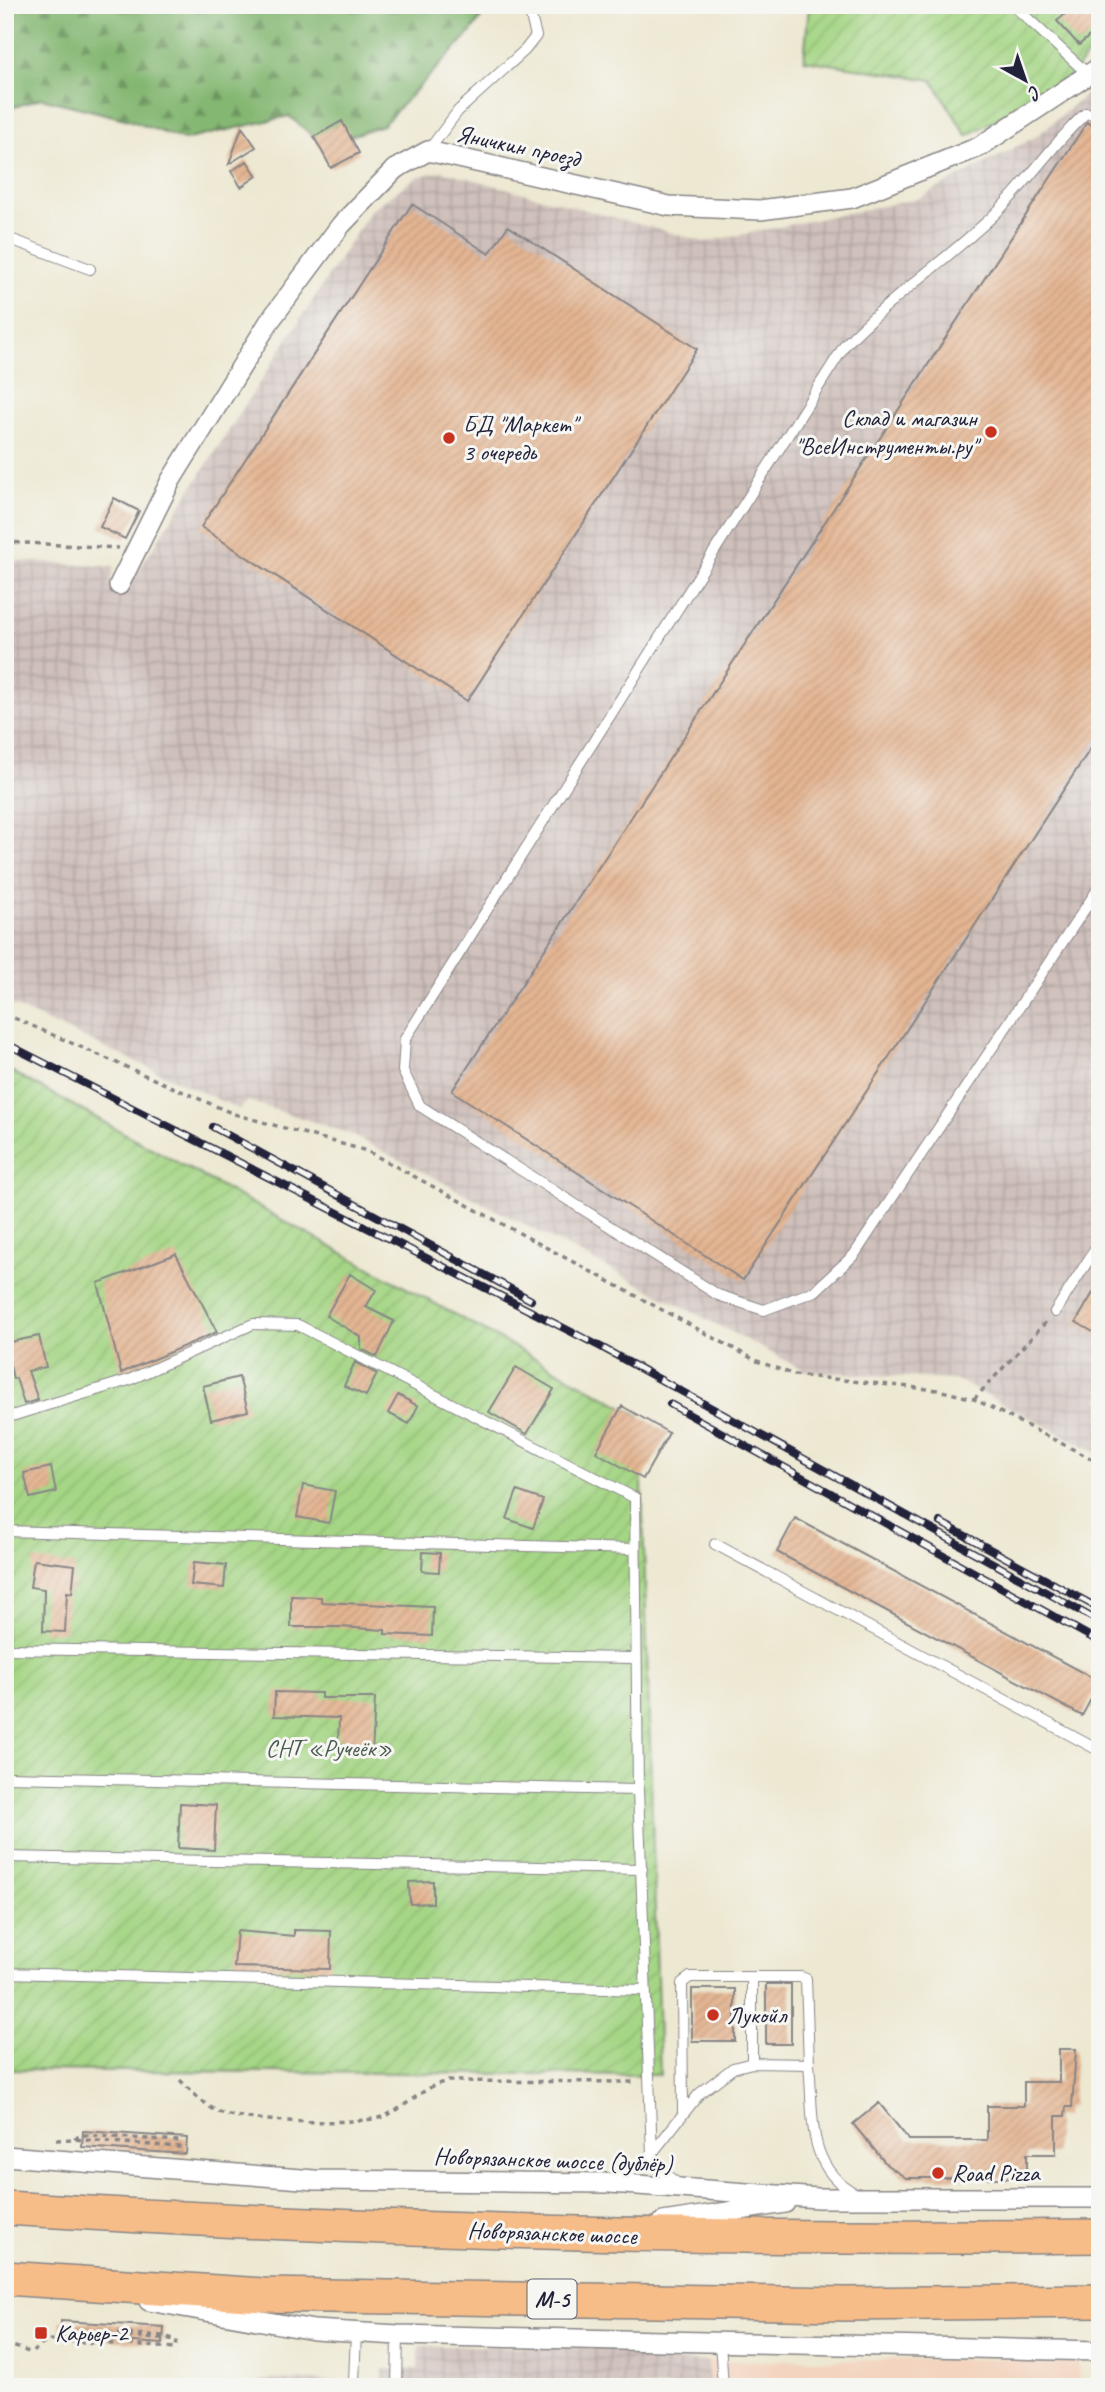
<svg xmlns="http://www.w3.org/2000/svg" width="1105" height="2392" font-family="Caveat,sans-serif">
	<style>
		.built { fill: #f3d4bf }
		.industrial { fill: url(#industrial-grid) }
		.forest { fill: url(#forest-firs); stroke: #536c56; stroke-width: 2 }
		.garden { fill: url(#garden-furrows); stroke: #647c60; stroke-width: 2 }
		.building { fill: url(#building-hatch) }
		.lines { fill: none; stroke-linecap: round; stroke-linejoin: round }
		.lane-casing { stroke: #888586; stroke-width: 12 }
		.street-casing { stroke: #888586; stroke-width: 22 }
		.highway-casing { stroke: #888586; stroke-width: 36 }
		.path { stroke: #888586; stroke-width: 3.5; stroke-dasharray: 5 5; stroke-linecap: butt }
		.lane { stroke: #fff; stroke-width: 10 }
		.street { stroke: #fff; stroke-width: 19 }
		.highway { stroke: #f7bd88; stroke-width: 33 }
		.rail-casing { stroke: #22223b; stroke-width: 8 }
		.rail { stroke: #f6f6f2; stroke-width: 5; stroke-dasharray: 16; stroke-linecap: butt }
		.poi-dot { fill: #c8321e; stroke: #f6f6f2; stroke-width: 2.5 }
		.labels { text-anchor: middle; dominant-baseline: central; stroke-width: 6; stroke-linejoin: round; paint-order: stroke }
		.shield { fill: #f6f6f2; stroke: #626272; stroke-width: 2 }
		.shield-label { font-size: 23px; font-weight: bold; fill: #22223b }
		.street-label { font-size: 24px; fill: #22223b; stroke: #f6f6f2 }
		.poi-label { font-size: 24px; fill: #22223b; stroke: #f6f6f2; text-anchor: start }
		.park-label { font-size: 24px; fill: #495851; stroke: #f6f6f2 }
	</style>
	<defs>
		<pattern id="industrial-grid" width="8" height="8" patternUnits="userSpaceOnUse" patternTransform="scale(1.75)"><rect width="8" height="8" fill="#cfc0bb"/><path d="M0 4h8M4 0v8" fill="none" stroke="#b1a5a2"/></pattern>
		<pattern id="forest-firs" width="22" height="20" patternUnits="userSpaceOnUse" patternTransform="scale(1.75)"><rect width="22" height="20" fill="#84b772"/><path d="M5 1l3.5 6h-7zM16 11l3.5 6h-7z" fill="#6c945f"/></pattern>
		<pattern id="garden-furrows" width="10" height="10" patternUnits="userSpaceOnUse" patternTransform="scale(1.75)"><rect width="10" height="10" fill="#a5d685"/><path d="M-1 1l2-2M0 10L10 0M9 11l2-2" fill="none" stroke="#8eb774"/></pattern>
		<pattern id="building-hatch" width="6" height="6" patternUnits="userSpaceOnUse" patternTransform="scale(1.75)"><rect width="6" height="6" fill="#e4b592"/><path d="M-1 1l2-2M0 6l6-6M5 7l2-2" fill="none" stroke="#c39b7f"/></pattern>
	</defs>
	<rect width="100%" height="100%" fill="#f6f6f2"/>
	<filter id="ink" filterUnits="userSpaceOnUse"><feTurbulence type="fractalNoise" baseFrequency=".0143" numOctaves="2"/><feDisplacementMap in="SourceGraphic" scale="14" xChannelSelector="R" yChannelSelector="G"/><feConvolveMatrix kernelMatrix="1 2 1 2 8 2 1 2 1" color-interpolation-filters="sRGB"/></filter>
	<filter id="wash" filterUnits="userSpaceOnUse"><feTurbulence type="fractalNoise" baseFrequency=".00686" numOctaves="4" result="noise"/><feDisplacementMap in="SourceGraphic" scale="28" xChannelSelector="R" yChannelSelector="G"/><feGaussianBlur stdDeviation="1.57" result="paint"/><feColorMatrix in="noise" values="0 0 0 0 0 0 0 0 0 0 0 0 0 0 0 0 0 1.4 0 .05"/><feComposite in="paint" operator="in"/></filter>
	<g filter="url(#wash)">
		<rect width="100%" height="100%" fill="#ede8d1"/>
		<path class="built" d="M1078 2358 1080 2387H695V2384L708 2382 707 2361Z"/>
		<path class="industrial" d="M1100 82V1454L957 1380 806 1371 348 1133 248 1101 239 1109 5 1002V560L114 567 110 582 129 585 371 210 417 177 442 171 705 242 917 199 1037 136Z
			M419 2346 650 2347V2362L707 2361 708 2383 695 2387H261V2380L382 2382V2369H418Z"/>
		<path class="forest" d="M5 5H485L488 8 470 33 383 125 324 145 289 116 184 140 129 120 41 98 5 110Z"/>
		<path class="garden" d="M809 5H1100V41L1069 77 967 136 932 80 804 60Z
			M5 1068 640 1416 660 2075 5 2070Z"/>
		<g id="blocks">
			<path class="building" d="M1075 5H1090L1100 16V27L1079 45 1057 21Z
				M342 121 359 153 331 168 314 137Z
				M1087 122 1100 131V734L743 1280 452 1091Z
				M242 127 256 147 229 164Z
				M247 161 257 176 241 187 231 171Z
				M412 204 489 254 508 226 697 349 467 701 201 527Z
				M114 498 139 511 125 539 100 527Z
				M176 1254 217 1332 121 1373 98 1283Z
				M350 1274 376 1290 366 1307 394 1321 377 1357 361 1349V1337L326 1316Z
				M1100 1281V1336L1076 1322Z
				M39 1336 46 1367 28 1371 38 1400 24 1404 16 1378 13 1379 5 1343Z
				M355 1362 377 1374 366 1396 344 1386Z
				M516 1367 554 1389 527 1434 489 1412Z
				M239 1377 248 1411 211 1420 203 1386Z
				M398 1395 418 1406 409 1424 388 1413Z
				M622 1406 669 1433 643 1479 596 1452Z
				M51 1467 56 1492 30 1498 24 1473Z
				M303 1485 335 1491 329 1523 297 1517Z
				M517 1491 543 1500 533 1528 507 1519Z
				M795 1518 1100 1682 1082 1716 777 1552Z
				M423 1552 440 1553 439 1572 422 1571Z
				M34 1560 75 1565 72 1593 67 1592 65 1632 43 1631 44 1589 30 1587Z
				M194 1562 226 1565 224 1588 191 1585Z
				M291 1596 321 1597V1602L433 1607 432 1636 385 1634V1630L340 1627H291Z
				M275 1692 321 1693V1698H375L372 1754 342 1753V1744H338L339 1718 274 1716Z
				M180 1803 216 1805 214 1850 178 1848Z
				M433 1881V1903L410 1904 409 1882Z
				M294 1930 331 1931 330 1969 234 1967 237 1931 294 1936Z
				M766 1984H791V2044H766Z
				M692 1989H735V2041H692Z
				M1059 2049H1076L1072 2107H1066L1065 2116H1056V2154H1027V2178H906L887 2165 853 2124 879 2103 909 2140H987V2106H1024V2082H1059Z
				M83 2131 187 2138 186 2154 82 2147Z
				M61 2321 164 2327 163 2344 60 2337Z"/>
		</g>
	</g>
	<g filter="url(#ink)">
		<use href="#blocks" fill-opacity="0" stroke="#888586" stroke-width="2"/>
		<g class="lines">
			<g class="lane-casing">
				<path id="lane" d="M1013 5 1090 76
					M1100 114 1086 113C1052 144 1028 182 995 214 947 260 891 297 845 345L405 1039 403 1071 420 1106 718 1295 764 1310 815 1291 854 1255 1100 886
					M428 151 458 111 525 50 536 36 528 5
					M5 237 90 269
					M1055 1312 1100 1242
					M5 1418 129 1380 253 1324 298 1325 635 1498 638 1790 652 2154 658 2169 677 2183
					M5 1531 635 1549
					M715 1544 1100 1751
					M5 1649 635 1658
					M5 1777 638 1790
					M5 1857 642 1869
					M5 1973 645 1990
					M752 2063V1977
					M683 2112 682 1983 690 1977H801L806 1979 809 2064
					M617 2180 646 2161 699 2094 733 2068 752 2063 809 2064C814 2115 805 2167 856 2194
					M720 2341 723 2387
					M354 2382 356 2332
					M397 2387 398 2335"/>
			</g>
			<g class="street-casing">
				<path id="street" d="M119 585 171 480 269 322 341 225 395 169 428 151 669 206 760 210 852 198 979 147 1100 67
					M5 2156 315 2180 610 2183 818 2198H1100
					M663 2222 785 2203
					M149 2301 314 2330 398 2335 1100 2351"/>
			</g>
			<g class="highway-casing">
				<path id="highway" d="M5 2208C370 2231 735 2241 1100 2236
					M5 2278 263 2295 846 2304 1100 2301"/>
			</g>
			<path class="path" d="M5 14 18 5
				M5 542 119 548
				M5 1014 234 1114 367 1151 757 1361 795 1375 938 1390 974 1399 1100 1463
				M974 1399 1047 1321
				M180 2080C191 2091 203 2104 217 2111 239 2123 358 2125 382 2117 407 2108 420 2088 447 2081L635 2082
				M56 2140 72 2139 179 2147V2141L83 2135 72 2139
				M5 2343 31 2353 48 2340 176 2348 177 2340 67 2333V2330L163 2336 177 2340"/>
			<use href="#lane" class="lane"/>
			<use href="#street" class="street"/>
			<use href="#highway" class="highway"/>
			<g class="rail-casing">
				<path id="rail" d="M5 1043 601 1347 1100 1622
					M213 1127 531 1300
					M670 1404 1100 1642
					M940 1522 1100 1609"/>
			</g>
			<use href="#rail" class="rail"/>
		</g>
	</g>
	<g class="poi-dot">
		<circle cx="991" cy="432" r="7"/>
		<circle cx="449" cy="438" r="7"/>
		<circle cx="713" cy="2015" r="7"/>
		<circle cx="938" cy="2173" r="7"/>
		<rect x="34" y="2326" width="14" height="14" rx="3.5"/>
	</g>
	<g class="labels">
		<rect class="shield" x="527.5" y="2279.5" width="49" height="39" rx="5"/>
		<g class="shield-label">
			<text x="552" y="2299">М-5</text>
		</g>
		<g class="street-label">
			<text transform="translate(518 146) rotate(12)">Яничкин проезд</text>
			<text transform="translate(553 2160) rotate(2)">Новорязанское шоссе (дублёр)</text>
			<text transform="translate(552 2233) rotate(2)">Новорязанское шоссе</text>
		</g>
		<g class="poi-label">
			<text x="977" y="418" text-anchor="end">Склад и магазин<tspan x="977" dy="28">"ВсеИнструменты.ру"</tspan></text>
			<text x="463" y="424">БД "Маркет"<tspan x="463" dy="28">3 очередь</tspan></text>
			<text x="727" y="2015">Лукойл</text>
			<text x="952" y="2173">Road Pizza</text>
			<text x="55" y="2333">Карьер-2</text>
		</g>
		<g class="park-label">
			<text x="329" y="1748">СНТ «Ручеёк»</text>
		</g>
	</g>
	<rect width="1105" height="2392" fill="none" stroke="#f6f6f2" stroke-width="28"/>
	<g transform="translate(1025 80) rotate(140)" stroke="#f6f6f2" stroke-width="5" paint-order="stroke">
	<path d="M0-5L12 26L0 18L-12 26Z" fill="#22223b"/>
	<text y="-10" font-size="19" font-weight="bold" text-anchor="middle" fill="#22223b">С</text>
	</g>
</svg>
